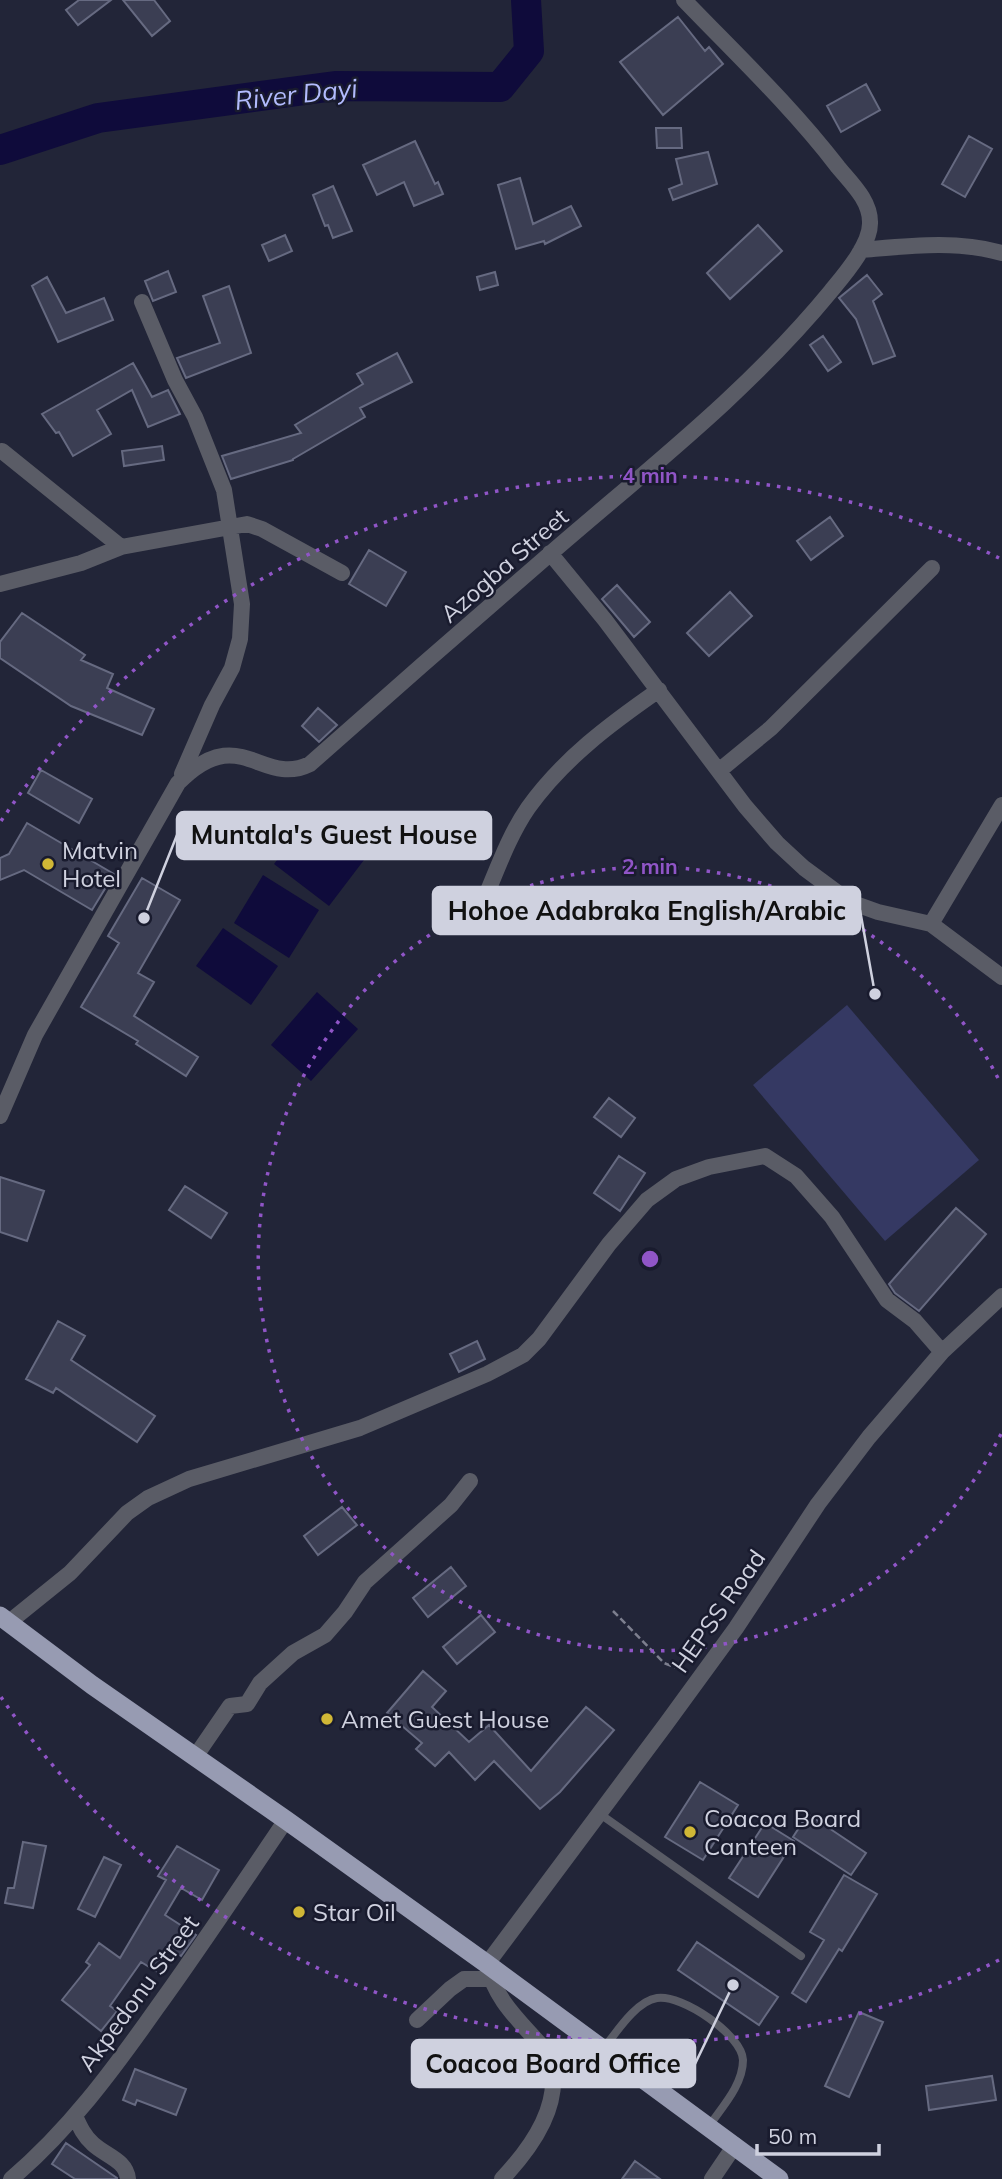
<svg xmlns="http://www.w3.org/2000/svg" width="1002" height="2179" font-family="Mulish,sans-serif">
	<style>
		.pitch { fill: #353963 }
		.water { fill: #0f0b3b }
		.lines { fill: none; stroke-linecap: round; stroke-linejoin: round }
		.river { stroke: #0f0b3b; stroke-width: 30 }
		.building { fill: #3b3e53; stroke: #666a81; stroke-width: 2 }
		.path { stroke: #7d7f8f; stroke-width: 2.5; stroke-dasharray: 7 3.5; stroke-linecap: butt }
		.service { stroke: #5a5c66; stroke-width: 8 }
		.minor { stroke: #5a5c66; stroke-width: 16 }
		.trunk { stroke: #979bb2; stroke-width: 19 }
		.ring { fill: none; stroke: #9055c7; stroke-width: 3.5; stroke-dasharray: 3.5 7 }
		.poi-dot { fill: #d0b736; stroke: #191b2e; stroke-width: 2.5 }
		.labels { text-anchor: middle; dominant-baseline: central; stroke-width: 5; stroke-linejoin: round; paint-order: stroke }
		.street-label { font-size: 24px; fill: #cfd1df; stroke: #191b2e }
		.poi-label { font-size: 24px; fill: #cfd1df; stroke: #191b2e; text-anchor: start }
		.water-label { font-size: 26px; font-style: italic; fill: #b2bbfd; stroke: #191b2e }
		.centre { fill: #9055c7; stroke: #191b2e; stroke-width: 3.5 }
		.ring-label { font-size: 21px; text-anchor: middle; font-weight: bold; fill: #9055c7; stroke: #191b2e; stroke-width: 5; stroke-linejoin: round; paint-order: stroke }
		.leader { fill: none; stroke: #cfd1df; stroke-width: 2.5 }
		.callout-dot { fill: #cfd1df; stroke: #191b2e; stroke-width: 2.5 }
		.callout { fill: #cfd1df; stroke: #cfd1df; stroke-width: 2.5 }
		.callout-label { font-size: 26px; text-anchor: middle; font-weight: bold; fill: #111 }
	</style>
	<rect width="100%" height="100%" fill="#222538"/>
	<path class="pitch" d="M847 1005 979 1160 885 1241 753 1085Z"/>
	<path class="water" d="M312 814 367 856 329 906 274 864Z
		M263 875 319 910 289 958 234 923Z
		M223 928 278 966 251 1005 196 966Z
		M317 992 358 1029 311 1081 271 1045Z"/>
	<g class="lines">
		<path class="river" d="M0 150 98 118 335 86 500 87 529 51 526 0"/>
	</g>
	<path class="building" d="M79 0H111L78 25 66 10Z
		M123 0H154L170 21 152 36Z
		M678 17 705 51 709 47 723 64 663 115 620 62Z
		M866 84 880 110 841 132 827 106Z
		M656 128H681L682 148H657Z
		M969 136 992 149 965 197 942 184Z
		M415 141 435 184 438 182 443 194 414 206 404 182 377 195 363 165Z
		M708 152 717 184 673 200 669 189 682 184 676 159Z
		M520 178 533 224 571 206 581 226 545 244 544 241 516 249 498 185Z
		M333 186 352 231 333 238 328 225 325 226 313 195Z
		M758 225 782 251 730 299 707 273Z
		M285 235 292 251 269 261 262 245Z
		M168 271 176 292 153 301 145 281Z
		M495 272 498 285 480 290 477 277Z
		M867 275 882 294 873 301 895 356 873 364 856 319 839 298Z
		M47 277 66 313 104 298 113 320 58 342 32 286Z
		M229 286 251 353 186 378 177 358 220 343 203 296Z
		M823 336 841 362 828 371 810 345Z
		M397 353 412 382 360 408 365 417 293 459V460L231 479 222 456 301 433 295 425 363 384 357 374Z
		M133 363 152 397 168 390 180 414 148 427 132 390 97 410 111 434 73 456 59 432 56 433 42 414Z
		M162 446 164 460 124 466 122 451Z
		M830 517 843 536 811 560 797 541Z
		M369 550 406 572 386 606 349 584Z
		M617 585 650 622 634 637 602 599Z
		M730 592 752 616 709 656 687 633Z
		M22 613 85 655 81 660 113 674 107 688 154 709 142 735 71 706 0 658V642Z
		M318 708 337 725 319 742 302 726Z
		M41 770 92 799 79 823 28 793Z
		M27 823 114 874 92 910 24 870 0 880V858L9 854Z
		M142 878 180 900 138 973 154 982 134 1016 198 1057 186 1076 136 1044 138 1041 81 1007 119 943 108 936Z
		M609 1098 635 1118 621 1137 594 1117Z
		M619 1156 645 1173 620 1211 594 1193Z
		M0 1177 44 1191 27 1241 0 1232Z
		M185 1186 227 1213 211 1238 169 1210Z
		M956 1208 986 1234 919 1311 895 1293 889 1284Z
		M58 1321 85 1336 71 1360 155 1416 137 1442 56 1388 53 1393 26 1379Z
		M477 1341 485 1359 459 1372 450 1354Z
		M342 1507 357 1525 318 1555 304 1536Z
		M451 1567 466 1586 428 1617 413 1598Z
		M481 1615 495 1632 457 1664 443 1647Z
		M423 1671 446 1691 432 1707 469 1742 489 1725 531 1771 586 1707 614 1730 560 1792 540 1809 494 1761 475 1780 449 1752 435 1766 416 1749 422 1743 387 1713Z
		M700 1782 738 1805 703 1860 665 1837Z
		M808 1814 866 1853 851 1875 793 1837Z
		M765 1823 794 1841 758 1897 729 1878Z
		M23 1842 46 1846 33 1908 5 1903 8 1888H14Z
		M177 1846 219 1870 202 1900 181 1888 165 1915 196 1935 181 1956 169 1948 156 1971 141 1962 110 2006 117 2011 101 2031 62 2000 90 1965 86 1962 99 1943 120 1958 166 1880 158 1876Z
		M104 1857 121 1865 95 1917 78 1909Z
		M844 1875 877 1894 842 1951 839 1949 806 2002 792 1993 824 1940 810 1932Z
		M697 1942 778 1997 759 2025 678 1970Z
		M859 2012 883 2022 849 2097 825 2086Z
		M135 2069 186 2089 176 2115 137 2100 135 2105 123 2100Z
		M992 2076 996 2100 929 2110 926 2086Z
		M66 2143 117 2178V2179H75L52 2164Z
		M635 2161 660 2179H622Z"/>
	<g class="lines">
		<path class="path" d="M613 1611 664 1663 684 1671"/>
		<path class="service" d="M600 1814 801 1956
			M604 2048C616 2033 636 2001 657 1998 682 1994 742 2035 743 2060 743 2085 722 2107 709 2126"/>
		<path class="minor" d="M861 250C909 246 956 240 1002 253
			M142 302 175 380 195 417 224 490 242 604 240 639 232 668 212 705 182 774
			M2 451 121 547
			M550 553 605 620 745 806 777 843 804 868 850 902 878 912 931 924 1002 977
			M0 584 81 563 121 547 247 524 262 529 342 573
			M720 770 771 728 932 568
			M482 905C496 873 508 837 528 808 563 759 610 724 659 690
			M931 924 1002 805
			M0 1116 35 1035 178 783C240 720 261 788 310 764 390 693 470 623 551 553 648 469 749 391 831 291 845 274 871 244 870 222 870 200 851 183 838 167 791 106 737 55 684 0
			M8 1623 70 1573 127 1513 148 1498 189 1479 360 1428 487 1374 523 1355 539 1339 609 1244 647 1200 676 1179 709 1167 765 1156 796 1176 832 1217 887 1300 915 1321 942 1352
			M195 1757 230 1706 247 1704 260 1683 293 1653 325 1635 345 1612 365 1582 451 1505 470 1481
			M417 2020 450 1989 464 1979H490
			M75 2116C80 2127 84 2136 93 2144 106 2156 126 2160 128 2179
			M11 2179C68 2131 113 2070 156 2009 201 1947 243 1883 286 1820
			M502 2179C532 2147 565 2102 549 2055 526 2026 495 2003 487 1964L666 1724 736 1628 818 1504 869 1437 942 1352 1002 1296
			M712 2179 735 2145"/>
		<path class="trunk" d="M0 1616 92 1685 286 1820 487 1964 779 2179"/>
	</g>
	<g class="ring">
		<path d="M1001 1434A392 392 0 1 1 1001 1084"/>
		<path d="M999 1960A783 783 0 0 1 1 1697M1 821A783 783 0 0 1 999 558"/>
	</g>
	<g class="poi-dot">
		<circle cx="48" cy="864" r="7"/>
		<circle cx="327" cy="1719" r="7"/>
		<circle cx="690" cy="1832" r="7"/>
		<circle cx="299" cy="1912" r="7"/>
	</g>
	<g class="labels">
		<g class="street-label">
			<text transform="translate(504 565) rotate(-41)">Azogba Street</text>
			<text transform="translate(718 1611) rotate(-55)">HEPSS Road</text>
			<text transform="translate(138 1993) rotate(-54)">Akpedonu Street</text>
		</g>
		<g class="poi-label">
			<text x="62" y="850">Matvin<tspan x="62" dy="28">Hotel</tspan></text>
			<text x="341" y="1719">Amet Guest House</text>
			<text x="704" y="1818">Coacoa Board<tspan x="704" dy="28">Canteen</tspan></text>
			<text x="313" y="1912">Star Oil</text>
		</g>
		<g class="water-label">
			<text transform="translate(296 94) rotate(-6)">River Dayi</text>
		</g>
	</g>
	<circle cx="650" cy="1259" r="10" class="centre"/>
	<g class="ring-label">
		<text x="650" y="483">4 min</text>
		<text x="650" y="874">2 min</text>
	</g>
	<path class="leader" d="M144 918L177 835M875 994L860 910M733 1985L695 2064"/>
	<g class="callout-dot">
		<circle cx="144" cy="918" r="7"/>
		<circle cx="875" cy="994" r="7"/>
		<circle cx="733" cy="1985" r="7"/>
	</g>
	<g class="callout">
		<rect x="177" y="812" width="314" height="47" rx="7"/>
		<rect x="433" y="887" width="427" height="47" rx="7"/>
		<rect x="412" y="2040" width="283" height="47" rx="7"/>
	</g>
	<g class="callout-label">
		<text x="334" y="844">Muntala's Guest House</text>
		<text x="647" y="920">Hohoe Adabraka English/Arabic</text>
		<text x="553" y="2073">Coacoa Board Office</text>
	</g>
	<path d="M757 2144v10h122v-10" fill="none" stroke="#cfd1df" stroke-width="3.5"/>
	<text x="768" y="2144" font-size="21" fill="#cfd1df" stroke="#191b2e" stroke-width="5" paint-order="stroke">50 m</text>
</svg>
